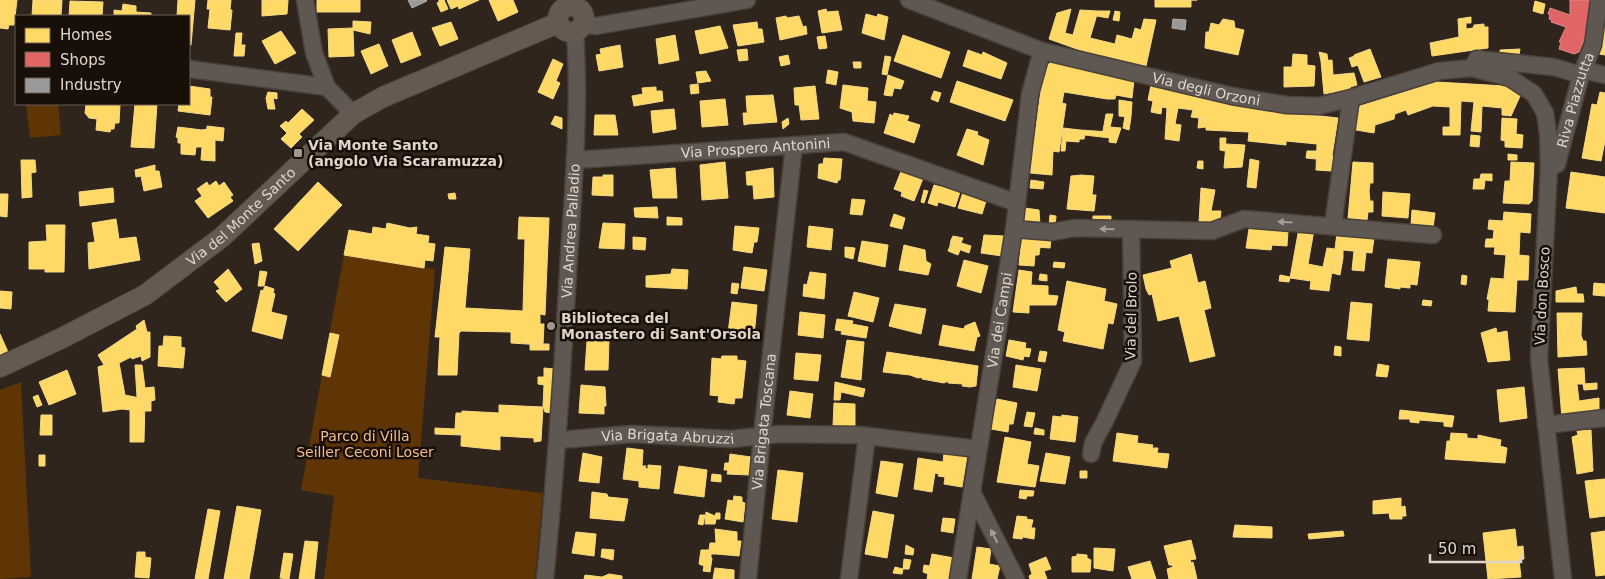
<svg xmlns="http://www.w3.org/2000/svg" width="1605" height="579" font-family="'DejaVu Sans',sans-serif">
	<style>
		.green { fill: #5f3506 }
		.homes { fill: #ffd966; stroke: #f6d884 }
		.shops { fill: #e06666; stroke: #e08784 }
		.industry { fill: #999; stroke: #aeaba8 }
		.lines { fill: none; stroke-linecap: round; stroke-linejoin: round }
		.minor-casing { stroke: #4a413a; stroke-width: 19 }
		.major-casing { stroke: #4a413a; stroke-width: 22 }
		.minor { stroke: #5f5751; stroke-width: 16 }
		.major { stroke: #655a4f; stroke-width: 20 }
		.oneway { fill: #a69c94 }
		.poi-dot { fill: #a2978d; stroke: #180f09; stroke-width: 2 }
		.labels { text-anchor: middle; dominant-baseline: central; stroke-width: 5; stroke-linejoin: round; paint-order: stroke }
		.street-label { font-size: 14px; fill: #e0d4ca; stroke: #180f09 }
		.poi-label { font-size: 14px; font-weight: bold; fill: #e0d4ca; stroke: #180f09; text-anchor: start }
		.park-label { font-size: 14px; fill: #f6bb8a; stroke: #180f09 }
	</style>
	<rect width="100%" height="100%" fill="#2f251c"/>
	<path class="green" d="M26 104H58L61 135 30 138Z
		M344 255 435 269 418 478 543 493 535 579H324L334 496 301 490Z
		M21 382 31 577 0 579V390Z"/>
	<path class="homes" d="M0 0H17L14 25H9L8 29 0 28Z
		M33 0H62L61 16H32Z
		M178 0H195L191 45H189V16H177Z
		M208 0H231L230 10H232L230 30 208 28 210 9H207Z
		M262 0H288L287 14 262 16Z
		M317 0H360V12H317Z
		M439 0H444L448 9 441 12 437 3 439 2Z
		M447 0H479L459 9 458 6 451 9Z
		M489 0H513L518 12 498 21Z
		M1155 0H1197H1191V7H1155Z
		M70 1 103 2 102 16H69Z
		M1535 1 1545 4 1543 14 1533 11Z
		M1605 2V55L1599 54Z
		M123 4 136 6V12L151 13V16H114V10L122 11Z
		M826 9 827 12 838 11 842 30 822 33 818 11Z
		M1071 9 1065 33 1073 35 1080 10 1098 11 1090 38 1115 44 1117 35 1132 39 1135 28 1141 30 1144 19 1156 20 1146 66 1102 58 1049 39 1057 13Z
		M1098 11H1110L1108 18 1097 16Z
		M1115 11 1120 12 1119 21 1113 20Z
		M866 14 877 17 878 14 888 17 884 40 862 33Z
		M786 16 787 18 799 16 803 27 806 26 807 34 780 40 776 18Z
		M1471 17V23H1466V29L1473 28 1474 25 1484 24V27H1488V48L1432 56 1430 43 1459 37 1458 19Z
		M1223 19 1234 21 1235 28 1244 30 1238 55 1205 48 1206 32H1209L1211 23 1219 25Z
		M353 21 371 22 370 34 353 30 354 56 329 57 328 29 353 28Z
		M451 22 458 39 440 46 432 28Z
		M757 22 758 29H762L764 42 738 46 733 25Z
		M720 26 728 48 700 54 695 31Z
		M281 31 296 53 275 64 262 41Z
		M412 32 421 55 401 63 392 40Z
		M236 33H242L241 45H245L244 56H234Z
		M675 35 679 60 659 64 656 39Z
		M903 35 950 52 941 78 894 61Z
		M825 36 827 48 819 49 817 37Z
		M379 44 388 66 371 74 361 51Z
		M620 45 623 67 599 71 596 55 601 54 600 49Z
		M747 49 748 60 739 61 737 50Z
		M1370 49 1381 77 1364 82 1354 55Z
		M1520 49 1519 55H1500V50Z
		M968 50 982 55 983 52 1007 63 1001 79 963 66Z
		M1319 52 1327 54 1328 61H1321Z
		M1293 54 1307 55V65L1315 66 1314 86 1284 87V67H1292Z
		M788 55 790 64 781 66 779 57Z
		M885 56 891 57 887 75 882 74Z
		M1355 56 1358 65 1352 67 1349 58Z
		M553 59 563 64 556 81 560 83 553 99 538 92Z
		M1332 60 1333 75 1354 73 1357 85 1350 87 1351 89 1324 94 1321 61Z
		M853 62H861V68H854Z
		M1051 62 1111 75 1107 99 1064 92 1062 103 1066 104 1059 152 1033 148 1044 68Z
		M828 70 838 72 836 85 826 83Z
		M706 71 711 81 698 83 696 72Z
		M888 75 904 81 901 89 894 88 892 96 884 95Z
		M1111 75 1134 80 1132 98 1116 95 1115 99H1107Z
		M957 81 1013 100 1005 121 950 102Z
		M1437 82 1505 86 1520 92 1521 94 1511 116 1502 115V108L1482 106 1481 132 1471 131 1474 102 1461 101 1460 135H1443V127H1450V107L1433 106 1408 115 1406 110 1395 114 1394 119 1375 125 1374 133 1356 130 1357 110 1360 106Z
		M698 84 699 93 691 94 690 85Z
		M843 85 868 88 867 101 876 102 874 123 853 121 852 112 840 108Z
		M1151 85 1251 108 1338 118 1332 156H1335L1334 169 1331 171 1316 170 1317 144 1286 141V145L1248 141 1249 132 1206 130V119L1191 117 1193 110 1178 108 1175 124 1181 125 1179 141 1165 139 1167 108 1162 107 1161 114 1151 112 1153 101 1148 100Z
		M189 86 210 89V97H212L210 115 178 111 179 104H189Z
		M815 86 819 119 801 120 799 105H795L794 88Z
		M656 87V91H662L663 101 634 106 632 96 643 94 642 88Z
		M934 91 941 93 938 102 931 99Z
		M268 92 277 93V99L273 98 275 109H268L266 98Z
		M1600 92 1605 93V141L1601 161 1582 158 1592 104 1597 105Z
		M773 95 777 122 748 124 746 96Z
		M725 99 728 125 702 127 700 101Z
		M1119 100 1132 102 1131 117 1119 116Z
		M86 104H120L119 123H115L114 129H111L110 132 96 130 97 119 89 118 85 113Z
		M135 104H157L154 148 131 147Z
		M302 109 314 120 299 134 302 137 291 148 281 139 287 133 280 126 286 121 288 123Z
		M674 109 676 129 653 133 651 111Z
		M743 113H747L748 124 744 125Z
		M894 113 909 116 907 121 920 125 914 143 884 133 890 114 893 116Z
		M1106 114H1113L1110 127 1121 128 1116 143 1109 142 1110 132 1103 131Z
		M595 115H615L618 135H594Z
		M555 116 562 118V129L551 124Z
		M1125 116 1131 117 1129 130 1123 128Z
		M788 118 789 124 783 129 782 122Z
		M1199 118 1206 119V127L1198 128Z
		M1502 118 1517 119 1516 134 1523 135 1522 148 1505 147V141L1501 140Z
		M207 126 224 128 223 141 215 140V161L201 160 202 147H196L195 155 181 154V143H178V138L176 137 178 127 202 130 207 129Z
		M1063 128 1080 130 1079 142 1066 141 1065 151H1061Z
		M967 129 978 132 977 135 989 140 983 165 957 155Z
		M1080 130 1110 132V138L1085 135 1084 139H1079Z
		M1471 135 1480 136 1479 147 1470 146Z
		M1220 138H1226L1225 151 1220 150Z
		M1226 144 1245 145 1242 167 1224 168Z
		M1033 148 1053 151 1052 175 1030 173Z
		M1307 151H1317L1316 159 1306 158Z
		M1508 154 1517 155V160H1508Z
		M824 158 842 159 840 180H838L837 183 818 178 819 164H823Z
		M1250 159 1259 161 1256 188 1247 187Z
		M21 160H35L36 172 31 173 32 197 22 198Z
		M1198 161H1203V169L1197 168Z
		M725 162 728 198 702 200 700 165Z
		M1353 162 1373 163V183H1370L1369 191 1370 201H1373V212H1368L1367 220 1348 218Z
		M1511 162 1534 163 1532 201 1529 204 1503 203 1505 181H1510Z
		M155 165V171H159L162 187 144 191 141 176 136 177 135 170Z
		M675 168 677 198H653L650 170Z
		M773 168 774 197 754 199 753 185H747L746 172Z
		M902 169 924 176 914 201 901 196 902 192 894 189Z
		M1571 172 1605 177V213L1566 208Z
		M1481 174H1492V181L1485 180 1484 189H1473L1474 179H1480Z
		M603 175H613V196L592 195 593 177H603Z
		M1081 175 1094 176 1092 195H1096L1094 211 1067 209 1071 176Z
		M1031 180 1044 182 1043 189 1030 188Z
		M216 181 219 186 224 182 233 195 230 197 233 201 208 218 195 201 202 196 197 189 207 182 209 186Z
		M318 182 342 205 298 251 274 229Z
		M943 182 961 189 955 207 938 202 937 206 928 203 934 185 941 187Z
		M113 188 114 202 80 206 79 192Z
		M1201 188 1215 190 1211 211H1221L1220 221 1199 222Z
		M964 189 987 198 982 214 958 208Z
		M924 190 928 191 924 203 921 202Z
		M1383 192 1410 194 1408 218 1382 216Z
		M455 193 456 199H449L448 194Z
		M0 194H8L7 217 0 216Z
		M852 199 865 200 862 215 850 214Z
		M657 207 658 218 635 217 634 208Z
		M1025 208 1039 210 1040 225 1024 224Z
		M1412 210 1435 213 1433 228 1411 225Z
		M1504 212 1531 214 1530 233 1520 232 1519 255 1529 256 1528 280H1517L1515 312 1488 311 1489 300 1487 299 1491 278 1504 279 1506 255 1494 254 1495 247H1485L1486 239H1493L1494 230 1488 229 1489 220 1503 221Z
		M894 214 905 218 902 229 890 226Z
		M1050 215 1056 216 1055 226 1049 225Z
		M1093 216H1111V222H1093Z
		M519 217 549 218 545 315 540 314V324H544L543 345 511 343V332L461 331 459 333 457 375H438L440 337H435L445 247 470 249 465 308 523 311 525 239H518Z
		M667 217 682 218V225H667Z
		M116 219 119 239 136 237 140 260 89 269 88 243 95 242 92 223Z
		M387 223 410 228 417 227 416 234 429 236 428 243 435 244 433 261 425 260 424 268 344 255 349 230 372 234 373 227 386 229Z
		M603 223 625 224 624 249 599 248Z
		M46 225H65L64 272H45V269H29V242L47 241Z
		M735 226 759 228 757 242H754L752 253 733 250Z
		M809 226 833 229 831 250 807 247Z
		M1299 228 1314 230 1308 264 1323 267 1327 248 1335 249 1337 233 1374 238 1372 253 1343 250V258L1334 257 1329 291 1310 289 1311 281 1290 278Z
		M1249 229 1288 231 1287 246 1272 245 1271 250 1246 248Z
		M984 235 1004 236 1002 256 981 253Z
		M1022 235 1037 236 1036 247H1040L1039 255H1035L1034 266 1019 265Z
		M953 236 963 238 961 243 951 240Z
		M1037 236 1051 239 1050 248 1036 247Z
		M633 237 646 238 645 250 633 249Z
		M951 240 971 246 969 253 950 246Z
		M862 241 888 245 885 267 858 261Z
		M259 243 262 261 255 264 252 244Z
		M904 245 925 250 926 261 931 264 928 275 899 270Z
		M950 246 960 250 958 255 948 251Z
		M845 247 855 248 853 259 845 257Z
		M1354 251 1366 252 1364 271 1352 270Z
		M1191 254 1198 283 1205 281 1211 308 1204 310 1215 356 1190 362 1179 316 1158 321 1152 294 1149 295 1146 289 1143 275 1172 268 1170 261Z
		M1334 257 1343 258 1340 275 1332 273Z
		M1388 259 1420 262 1417 285 1410 284V288L1400 287V289L1385 287Z
		M964 260 988 266 981 293 957 286Z
		M1054 262 1065 263 1064 268 1053 267Z
		M744 267 767 270 764 291 741 288Z
		M228 269 242 289 226 302 216 291 220 289 214 282Z
		M672 269 688 270 687 289 646 287V276L671 274Z
		M1019 270 1032 272 1031 285 1048 286V295L1058 296 1056 305H1029V313L1013 312Z
		M260 271 267 272 264 286H258Z
		M810 272 826 274 824 299 803 296 804 284 807 285Z
		M1040 274 1047 275V281L1039 280Z
		M1280 275 1290 277 1289 282 1279 281Z
		M1462 275 1467 276 1466 285 1461 284Z
		M1067 281 1106 289 1104 301 1117 304 1113 324 1108 323 1103 349 1063 341 1065 332 1058 330Z
		M732 283 739 284 737 294 731 293Z
		M1594 283 1605 284V296L1593 295Z
		M265 286 274 289 273 293 275 294 271 312 287 316 282 339 252 331 261 290 263 291Z
		M1576 287 1577 294H1583L1584 302H1556V291Z
		M0 291 12 292 11 309 0 308Z
		M854 292 879 298 873 322 848 316Z
		M1423 300 1432 301 1431 306 1422 305Z
		M732 302 757 305 754 336 728 333Z
		M1351 302 1372 304 1369 341 1347 339Z
		M895 304 926 309 921 334 889 326Z
		M800 312 825 315 823 338 798 335Z
		M1557 313H1582L1581 335 1583 341H1586L1587 355 1558 357Z
		M837 319 853 321 852 324 868 327 866 338 841 334 842 331 835 330Z
		M144 320 147 332H150V357L142 361 141 356 132 359 131 357 119 363 125 395 145 399 144 442H130V410L122 409 103 412 98 367 104 365 98 355 137 329 136 326Z
		M975 322 980 336 977 337 974 351 939 345 943 325 964 329 965 326Z
		M1496 328 1497 333 1507 331 1510 360 1488 362 1481 333Z
		M330 333 339 335 330 377 322 375Z
		M0 334 8 352 0 355Z
		M164 336 181 337V347L185 348 183 368 158 366 159 346H163Z
		M847 340 864 342 861 380 841 377Z
		M1009 340 1026 343 1025 348 1031 349 1029 357 1024 356 1023 360 1006 356Z
		M587 341H609L608 370H585Z
		M530 344H549V350H530Z
		M1335 346 1341 347V356L1334 355Z
		M1040 351 1047 352 1045 362 1038 361Z
		M887 352 978 366 976 386 970 387 962 386 963 384 948 383V381L944 383 922 379V377L918 378 910 375 883 372Z
		M796 353 821 355 818 381 794 379Z
		M722 356H737V360L746 361 742 398H735L734 404 718 402 719 396 710 395 712 358 721 359Z
		M1378 364 1389 366 1387 377 1376 376Z
		M135 365H142L145 388 154 387 155 400 151 401V411H145V399L137 397Z
		M1016 365 1041 369 1037 391 1013 387Z
		M544 368 554 369 552 413 545 412 543 406 544 385 538 384V377H544Z
		M1584 368 1585 384H1577L1579 401 1599 398V409L1577 413V417L1562 419 1558 369Z
		M67 370 76 394 49 405 39 382Z
		M835 382 865 389 863 397 841 392 840 400H834Z
		M1597 383V389L1584 390 1583 384Z
		M581 385 605 387 606 406H604V414L579 413Z
		M1524 387 1527 418 1500 422 1497 390Z
		M790 391 813 394 810 418 787 415Z
		M38 395 42 405 37 407 33 397Z
		M997 399 1017 403 1013 424H1009L1008 432 991 429Z
		M834 403 855 404V426H833Z
		M499 405 543 407 541 441 534 442V438L500 436V450L461 446 462 411 499 413Z
		M1400 410 1454 416 1452 427 1444 426V422L1419 420V423L1410 422V419H1399Z
		M1027 412 1035 413 1032 427 1024 426Z
		M456 413H462V435L435 434V428L455 429Z
		M41 415H52V435H40Z
		M1062 415 1078 417 1075 442 1050 439 1053 416 1061 417Z
		M1035 428 1044 430V435L1034 434Z
		M1591 430 1593 471 1577 474 1572 437 1578 435 1577 431Z
		M1117 433 1138 436 1137 443 1153 445 1152 448H1158L1157 453 1169 454 1167 468 1113 461Z
		M1451 433 1467 434V438L1478 439V435L1501 440 1500 446 1507 448 1505 463 1445 459 1447 441H1450Z
		M1005 437 1031 442 1027 464 1039 466 1035 487 997 482Z
		M627 448 643 450 642 466H646L645 468 648 469V465L661 466 659 489 639 487V481L623 479Z
		M583 453 602 457 599 483 579 481Z
		M944 453 967 456 962 487 944 484 945 477 938 476 939 474 935 473 932 492 914 489 918 458 943 462Z
		M1046 453 1070 457 1065 484 1040 481Z
		M730 454 751 457 749 475 727 474 728 470H724L725 463H729Z
		M39 455H45V466H39Z
		M881 461 903 464 897 497 876 493Z
		M679 466 707 470 704 497 674 493Z
		M778 470 803 473 797 522 772 519Z
		M1080 471H1087V478H1080Z
		M712 474 721 475V482L711 481Z
		M1605 479V516L1590 518 1585 481Z
		M1020 490 1034 491 1033 496H1027L1026 499 1019 498Z
		M592 492 607 494 608 497 628 499 624 521 590 518Z
		M734 496 742 497V502L745 503 743 522 725 519 728 500 733 501Z
		M1401 498V507L1405 506 1406 516H1402V519H1390L1389 513 1373 514V501Z
		M237 506 261 510 249 579H224Z
		M208 509 220 511 208 579H195Z
		M873 511 894 515 887 558 865 554Z
		M706 512 715 516 716 513H720V519H716L715 524H705Z
		M700 515H705L703 525 698 524Z
		M1017 516 1027 517 1022 539 1013 538Z
		M943 518 955 519 953 533 941 531Z
		M1026 519 1033 520 1031 528H1035L1034 539 1023 537Z
		M1235 525 1272 527V538L1233 537Z
		M715 529 737 532V541H741L739 556 716 554H711V558L700 557 701 550H709L710 543H716Z
		M1515 529 1517 547 1523 546 1524 559 1519 560 1521 577 1488 579 1483 533Z
		M1343 531 1344 536 1309 539 1308 534Z
		M1605 531V575L1596 576 1591 533Z
		M576 532 596 534 594 556 572 553Z
		M1191 540 1196 559 1190 560 1191 563 1193 562 1197 579H1169L1167 569 1173 567 1172 565H1169L1164 546Z
		M305 541 318 542 314 579H299Z
		M906 545 914 549 913 555 905 554Z
		M977 547 991 549 989 564 1000 566 997 579H972Z
		M1094 548 1115 549 1113 571 1094 568Z
		M602 549 614 550 613 560 601 557Z
		M137 552H145V557L151 558 149 578 135 577Z
		M284 553 293 554 289 579 280 578Z
		M932 554 954 558 950 579H927Z
		M1077 554 1087 555V558L1091 560 1090 572H1072V557L1077 556Z
		M700 557 712 558 710 572 703 571 704 566 699 564Z
		M1046 557 1051 569 1044 571 1047 579H1030L1029 576 1032 574 1029 564Z
		M904 559 911 560 909 569H903Z
		M1150 561 1156 579H1132L1128 567Z
		M924 565 930 566 928 574 923 572Z
		M895 567 903 569 902 574 893 573Z
		M715 568 734 570V579H713Z
		M609 574 622 576V579H584L585 575 602 577Z"/>
	<path class="shops" d="M1570 0H1594L1592 21 1579 52 1574 54 1559 49 1561 42H1559L1566 27 1551 22 1552 20 1549 19 1550 15 1548 14 1550 8 1570 15Z"/>
	<path class="industry" d="M408 0H426L427 1 412 8Z
		M1173 19 1186 20 1185 30 1172 28Z"/>
	<g class="lines">
		<g class="minor-casing">
			<g id="minor">
				<path d="M305 0 314 53 327 87 353 114"/>
				<path id="s1" d="M909 0 1042 51 1232 96 1287 105 1319 106 1351 98 1439 71 1472 68 1510 78 1534 94 1545 113 1548 133 1549 167 1539 359 1563 579"/>
				<path d="M582 25 596 26 747 0"/>
				<path d="M1472 68 1477 59 1554 67 1581 75"/>
				<path d="M189 69 327 87"/>
				<path d="M1583 70 1605 75"/>
				<path id="s2" d="M575 160 844 142 1017 203"/>
				<path id="s3" d="M1549 167 1557 164 1581 75 1593 45 1599 0"/>
				<path d="M1333 225 1351 98"/>
				<path d="M1014 229 1052 232 1075 228 1212 231 1244 219 1433 235"/>
				<path d="M1546 425 1605 418"/>
				<path id="s4" d="M559 440 632 434 731 439 780 434 859 435 978 449"/>
				<path d="M1091 454 1093 443 1105 421 1133 361 1131 229"/>
				<path d="M973 494 1016 579"/>
				<path id="s5" d="M545 579C556 471 563 363 569 255 574 181 580 106 575 32"/>
				<path id="s6" d="M748 579 762 436 794 145"/>
				<path d="M849 579 867 436"/>
				<path id="s7" d="M958 579 1014 229 1030 94 1042 51"/>
			</g>
		</g>
		<g class="major-casing">
			<g id="major">
				<circle cx="571" cy="19" r="13"/>
				<path id="s8" d="M0 367 60 339 145 295 222 237 353 114 383 97 558 23"/>
			</g>
		</g>
		<use href="#minor" class="minor"/>
		<use href="#major" class="major"/>
	</g>
	<defs><path id="oneway-solid" d="M-6-.8H1V-3.2L6.5 0L1 3.2V.8H-6Z" transform="scale(1.25)"/></defs>
	<g class="oneway">
		<use href="#oneway-solid" transform="translate(1285 222) rotate(-176)"/>
		<use href="#oneway-solid" transform="translate(1107 229) rotate(-179)"/>
		<use href="#oneway-solid" transform="translate(994 536) rotate(-117)"/>
	</g>
	<g class="poi-dot">
		<rect x="293" y="148" width="10" height="10" rx="2.5"/>
		<circle cx="551" cy="326" r="5"/>
	</g>
	<g class="labels">
		<g class="street-label">
			<text stroke="none"><textPath href="#s1" startOffset="311">Via degli Orzoni</textPath></text>
			<text stroke="none"><textPath href="#s3" startOffset="75">Riva Piazzutta</textPath></text>
			<text stroke="none"><textPath href="#s2" startOffset="181">Via Prospero Antonini</textPath></text>
			<text stroke="none"><textPath href="#s8" startOffset="286">Via del Monte Santo</textPath></text>
			<text stroke="none"><textPath href="#s5" startOffset="349">Via Andrea Palladio</textPath></text>
			<text transform="translate(1542 296) rotate(-87)">Via don Bosco</text>
			<text transform="translate(1131 316) rotate(-89)">Via del Brolo</text>
			<text stroke="none"><textPath href="#s7" startOffset="262">Via dei Campi</textPath></text>
			<text stroke="none"><textPath href="#s6" startOffset="158">Via Brigata Toscana</textPath></text>
			<text stroke="none"><textPath href="#s4" startOffset="109">Via Brigata Abruzzi</textPath></text>
		</g>
		<g class="poi-label">
			<text x="308" y="145">Via Monte Santo<tspan x="308" dy="16">(angolo Via Scaramuzza)</tspan></text>
			<text x="561" y="318">Biblioteca del<tspan x="561" dy="16">Monastero di Sant'Orsola</tspan></text>
		</g>
		<g class="park-label">
			<text x="365" y="436">Parco di Villa<tspan x="365" dy="16">Seiller Ceconi Loser</tspan></text>
		</g>
	</g>
	<rect x="15" y="15" width="175" height="90" fill="#180f09" stroke="#685e56"/>
	<rect x="25" y="28" width="25" height="15" fill="#ffd966" stroke="#685e56"/>
	<text x="60" y="40" font-size="15" fill="#e0d4ca">Homes</text>
	<rect x="25" y="52" width="25" height="15" fill="#e06666" stroke="#685e56"/>
	<text x="60" y="65" font-size="15" fill="#e0d4ca">Shops</text>
	<rect x="25" y="78" width="25" height="15" fill="#999999" stroke="#685e56"/>
	<text x="60" y="90" font-size="15" fill="#e0d4ca">Industry</text>
	<path d="M1430 554v8h91v-8" fill="none" stroke="#e0d4ca" stroke-width="2.5"/>
	<text x="1438" y="554" font-size="15" fill="#e0d4ca" stroke="#180f09" stroke-width="4" paint-order="stroke">50 m</text>
</svg>
